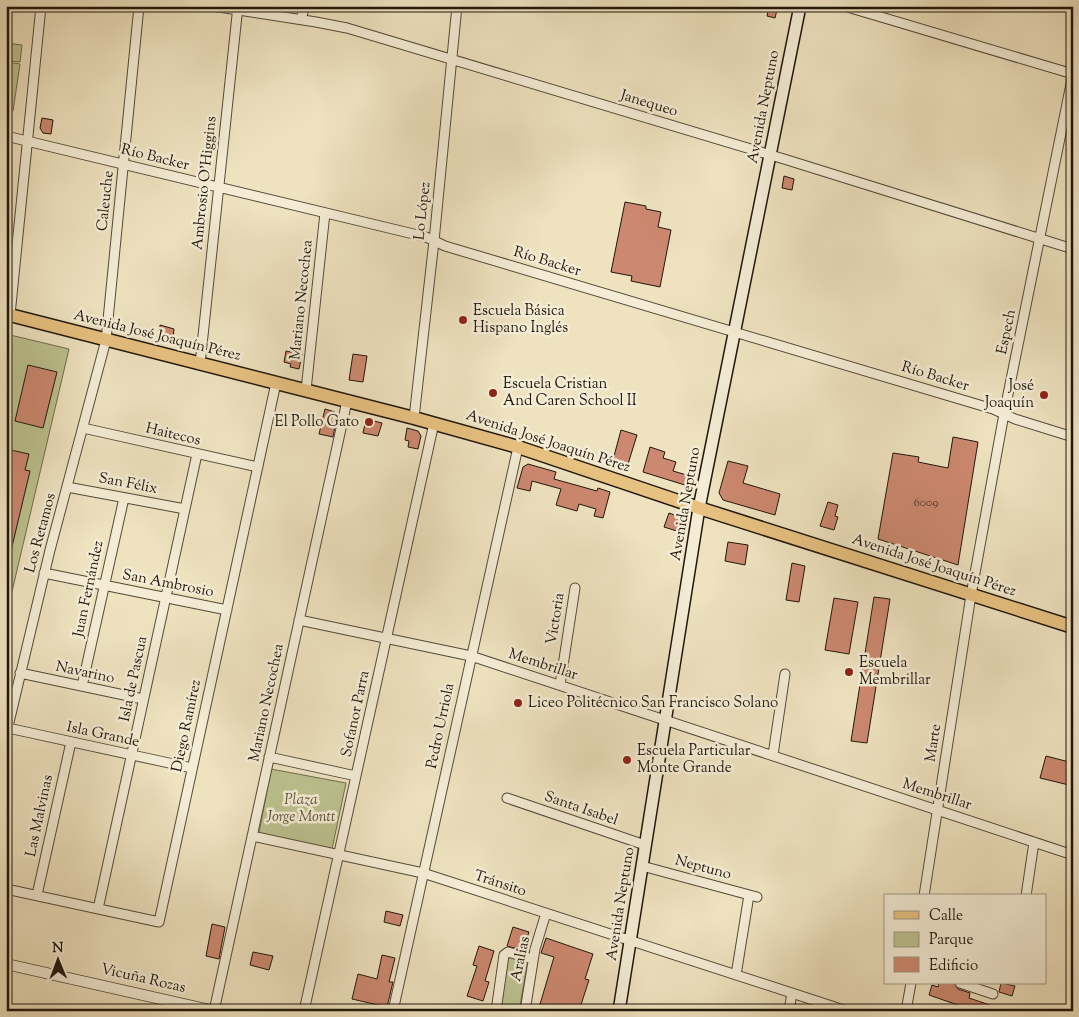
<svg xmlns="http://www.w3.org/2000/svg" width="1079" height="1017" font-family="'Sorts Mill Goudy',serif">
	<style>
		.green { fill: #bcc28f; stroke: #6e6c4e }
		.building { fill: #cc8870; stroke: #20170c }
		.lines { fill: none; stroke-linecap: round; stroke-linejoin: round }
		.minor-casing { stroke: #544a39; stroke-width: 11 }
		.tertiary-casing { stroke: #544a39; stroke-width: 12 }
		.secondary-casing { stroke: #20170c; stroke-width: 14 }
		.primary-casing { stroke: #20170c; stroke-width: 15 }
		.minor { stroke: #f4ecd5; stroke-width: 9 }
		.tertiary { stroke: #f4ecd5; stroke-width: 10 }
		.secondary { stroke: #f4ecd5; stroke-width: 11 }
		.primary { stroke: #e7c180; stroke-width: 12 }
		.poi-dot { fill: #8f2418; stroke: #f4ecd5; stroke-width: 2 }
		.labels { text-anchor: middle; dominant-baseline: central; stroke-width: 5; stroke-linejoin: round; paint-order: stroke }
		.number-label { font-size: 12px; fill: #4b3325 }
		.street-label { font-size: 15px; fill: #20170c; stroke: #f4ecd5 }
		.poi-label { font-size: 15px; fill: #20170c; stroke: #f4ecd5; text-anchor: start }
		.park-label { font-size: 15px; font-style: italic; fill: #57533a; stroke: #f4ecd5 }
	</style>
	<rect width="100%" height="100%" fill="#eee2bf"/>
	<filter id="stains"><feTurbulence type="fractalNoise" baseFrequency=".004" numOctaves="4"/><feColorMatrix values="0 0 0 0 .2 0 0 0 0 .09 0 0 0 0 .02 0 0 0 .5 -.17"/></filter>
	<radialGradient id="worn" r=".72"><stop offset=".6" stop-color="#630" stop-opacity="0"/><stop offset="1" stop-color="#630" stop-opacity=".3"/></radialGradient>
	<path class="green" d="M6 43 22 45 20 62 6 61Z
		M6 62 20 64 13 111 6 110Z
		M6 334 69 349 6 617Z
		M271 769 346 783 332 849 259 833Z
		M507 957 528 961 519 1011 499 1005Z"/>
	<path class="building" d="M769 6H778L775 18 767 16Z
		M42 118 53 120 51 134 43 133 40 128Z
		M784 176 794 179 792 190 782 188Z
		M625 202 646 206V209L661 212 658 227 671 230 660 287 631 281 632 276 611 272Z
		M160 325 174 329 173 340 159 337Z
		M286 351 302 354 299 369 290 367 291 364 284 362Z
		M353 354 367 356 363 382 349 380Z
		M28 365 57 372 43 428 15 421Z
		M325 409 335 412 337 416 333 437 319 434Z
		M366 419 382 423 378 436 363 433Z
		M407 428 418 431 421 436 418 449 408 447 409 441 405 440Z
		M621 430 637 435 628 464 613 460Z
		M953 437 978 442 958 565 878 539 893 453 919 457 918 462 948 468Z
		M650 447 665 452 663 458 676 462 673 471 690 476 688 486 643 472Z
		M6 449 29 454 25 470 30 471 10 555 6 554Z
		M728 461 748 466 743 483 780 494 775 515 723 500 719 493Z
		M528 464 556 472 554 479 597 491 598 488 610 492 603 518 594 516 596 509 579 504 577 511 556 505 561 489 532 481 530 491 517 488 523 467Z
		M828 502 838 505 835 516 838 517 834 530 820 526Z
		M669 513 680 517 682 525 680 532 664 527Z
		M728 542 748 545 745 565 725 561Z
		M792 563 805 566 799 602 786 600Z
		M874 597 890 599 867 743 851 741Z
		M834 598 858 602 849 654 825 650Z
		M1046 756 1073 763V786L1040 778Z
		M386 911 403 915 400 926 384 922Z
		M212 924 225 927 219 959 206 956Z
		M513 927 529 932 523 950 507 946Z
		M546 938 593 954 585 979 589 980 579 1011H538L554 957 541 953Z
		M479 946 494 951 485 981 489 982 483 1001 467 996 477 966 473 965Z
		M253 952 273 956 269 970 250 965Z
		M382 955 395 958 389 982H393L387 1007 352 999 358 974 377 979Z
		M939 983H954L958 989 970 993 969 998 1002 1009V1011H975L929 995 932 985 938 987Z
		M1001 983 1015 986 1012 996 999 992Z"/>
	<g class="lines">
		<g class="minor-casing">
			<path id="minor" d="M212 6 316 22 347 28 784 159 1073 249
				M844 6 1073 74
				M301 19 305 6
				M6 136 426 237 445 246 993 409 1015 419 1073 437
				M10 315 41 6
				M200 364 238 6
				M306 390 325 213
				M414 418 434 241 457 6
				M83 428 258 467
				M67 487 185 509
				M44 573 227 610
				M299 620 471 656 1073 855
				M20 673 143 699
				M560 685 575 588
				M82 686 124 498
				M8 728 192 768
				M6 735 50 550 106 340 139 6
				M773 755 785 674
				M269 757 356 776
				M507 798 645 845
				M252 836 423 873 847 1011
				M642 866 757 897
				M6 889 159 922 276 383
				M37 895 71 742
				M924 896 971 595 1004 414 1073 74
				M1026 896 1034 842
				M98 909 197 454
				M736 975 749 895
				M960 983 993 994
				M214 1011 347 401
				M304 1011 434 423
				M393 1011 518 447
				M496 1011 504 955 508 952 533 959
				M525 1011 535 949 546 913
				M789 1011 792 993
				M906 1011 911 983"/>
		</g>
		<g class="tertiary-casing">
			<path id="tertiary" d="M6 964 214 1011"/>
		</g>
		<g class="secondary-casing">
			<path id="secondary" d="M619 1011 699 508 800 6"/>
		</g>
		<g class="primary-casing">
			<path id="primary" d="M6 314 414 418 518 447 699 508 1073 627"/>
		</g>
		<use href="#minor" class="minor"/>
		<use href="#tertiary" class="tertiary"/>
		<use href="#secondary" class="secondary"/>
		<use href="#primary" class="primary"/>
	</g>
	<g class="poi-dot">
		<circle cx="463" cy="320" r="5"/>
		<circle cx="493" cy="393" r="5"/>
		<circle cx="1044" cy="395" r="5"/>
		<circle cx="369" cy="422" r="5"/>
		<circle cx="849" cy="672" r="5"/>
		<circle cx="518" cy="703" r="5"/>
		<circle cx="627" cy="760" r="5"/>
	</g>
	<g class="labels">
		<g class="number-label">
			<text x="926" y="503">6009</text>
		</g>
		<g class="street-label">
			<text transform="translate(649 104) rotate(17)">Janequeo</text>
			<text transform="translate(764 107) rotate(-79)">Avenida Neptuno</text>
			<text transform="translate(155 158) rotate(14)">Río Backer</text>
			<text transform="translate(205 183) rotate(-84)">Ambrosio O'Higgins</text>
			<text transform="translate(106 201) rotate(-84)">Caleuche</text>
			<text transform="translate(423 211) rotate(-84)">Lo López</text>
			<text transform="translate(547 262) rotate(17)">Río Backer</text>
			<text transform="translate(302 300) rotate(-84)">Mariano Necochea</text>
			<text transform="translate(1007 332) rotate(-78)">Espech</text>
			<text transform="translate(157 336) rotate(14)">Avenida José Joaquín Pérez</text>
			<text transform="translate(935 377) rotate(17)">Río Backer</text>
			<text transform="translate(173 435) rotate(13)">Haitecos</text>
			<text transform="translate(548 442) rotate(18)">Avenida José Joaquín Pérez</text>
			<text transform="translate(128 484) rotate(11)">San Félix</text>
			<text transform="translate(686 504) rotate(-80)">Avenida Neptuno</text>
			<text transform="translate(41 533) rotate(-75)">Los Retamos</text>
			<text transform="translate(934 566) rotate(18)">Avenida José Joaquín Pérez</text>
			<text transform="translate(168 584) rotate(11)">San Ambrosio</text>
			<text transform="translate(89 589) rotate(-78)">Juan Fernández</text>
			<text transform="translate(556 619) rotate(-81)">Victoria</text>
			<text transform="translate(543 665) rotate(18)">Membrillar</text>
			<text transform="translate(85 673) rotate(12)">Navarino</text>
			<text transform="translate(134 679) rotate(-78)">Isla de Pascua</text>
			<text transform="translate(267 703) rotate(-78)">Mariano Necochea</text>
			<text transform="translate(356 714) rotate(-78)">Sofanor Parra</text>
			<text transform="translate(187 726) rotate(-78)">Diego Ramírez</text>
			<text transform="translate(441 726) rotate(-78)">Pedro Urriola</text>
			<text transform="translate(103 735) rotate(12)">Isla Grande</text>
			<text transform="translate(934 743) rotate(-81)">Marte</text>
			<text transform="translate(937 795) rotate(18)">Membrillar</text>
			<text transform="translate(581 809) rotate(19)">Santa Isabel</text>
			<text transform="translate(40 816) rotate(-78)">Las Malvinas</text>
			<text transform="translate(703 868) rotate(15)">Neptuno</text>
			<text transform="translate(500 884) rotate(18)">Tránsito</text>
			<text transform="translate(621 904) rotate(-81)">Avenida Neptuno</text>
			<text transform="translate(521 959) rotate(-78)">Aralias</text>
			<text transform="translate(143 979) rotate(13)">Vicuña Rozas</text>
		</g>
		<g class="poi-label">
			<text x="473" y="311">Escuela Básica<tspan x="473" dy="17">Hispano Inglés</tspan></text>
			<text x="503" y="384">Escuela Cristian<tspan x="503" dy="17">And Caren School II</tspan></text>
			<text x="1034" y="386" text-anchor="end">José<tspan x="1034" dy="17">Joaquín</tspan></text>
			<text x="359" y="422" text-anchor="end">El Pollo Gato</text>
			<text x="859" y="663">Escuela<tspan x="859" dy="17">Membrillar</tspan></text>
			<text x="528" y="703">Liceo Politécnico San Francisco Solano</text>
			<text x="637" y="751">Escuela Particular<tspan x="637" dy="17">Monte Grande</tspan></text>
		</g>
		<g class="park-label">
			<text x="301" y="800">Plaza<tspan x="301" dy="17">Jorge Montt</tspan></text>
		</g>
	</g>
	<rect width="1079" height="1017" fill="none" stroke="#eee2bf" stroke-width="25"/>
	<rect x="8" y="8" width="1064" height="1002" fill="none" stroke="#20170c" stroke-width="2.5"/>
	<rect x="12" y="12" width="1054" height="992" fill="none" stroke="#20170c"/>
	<rect x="884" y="894" width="162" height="90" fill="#f4ecd5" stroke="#9f9785"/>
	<rect x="894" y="911" width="25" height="8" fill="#e7c180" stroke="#9f9785"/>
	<text x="929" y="920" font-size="15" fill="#20170c">Calle</text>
	<rect x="894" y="932" width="25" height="15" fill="#bcc28f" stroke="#9f9785"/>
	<text x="929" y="944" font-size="15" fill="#20170c">Parque</text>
	<rect x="894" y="957" width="25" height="15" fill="#cc8870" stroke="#9f9785"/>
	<text x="929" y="970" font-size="15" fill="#20170c">Edificio</text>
	<g transform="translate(58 960) rotate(359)" stroke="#f4ecd5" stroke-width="4" paint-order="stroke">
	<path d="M0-4L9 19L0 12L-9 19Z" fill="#20170c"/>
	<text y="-8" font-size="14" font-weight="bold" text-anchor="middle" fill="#20170c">N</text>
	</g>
	<rect width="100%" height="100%" filter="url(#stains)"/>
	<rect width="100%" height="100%" fill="url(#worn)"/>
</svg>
